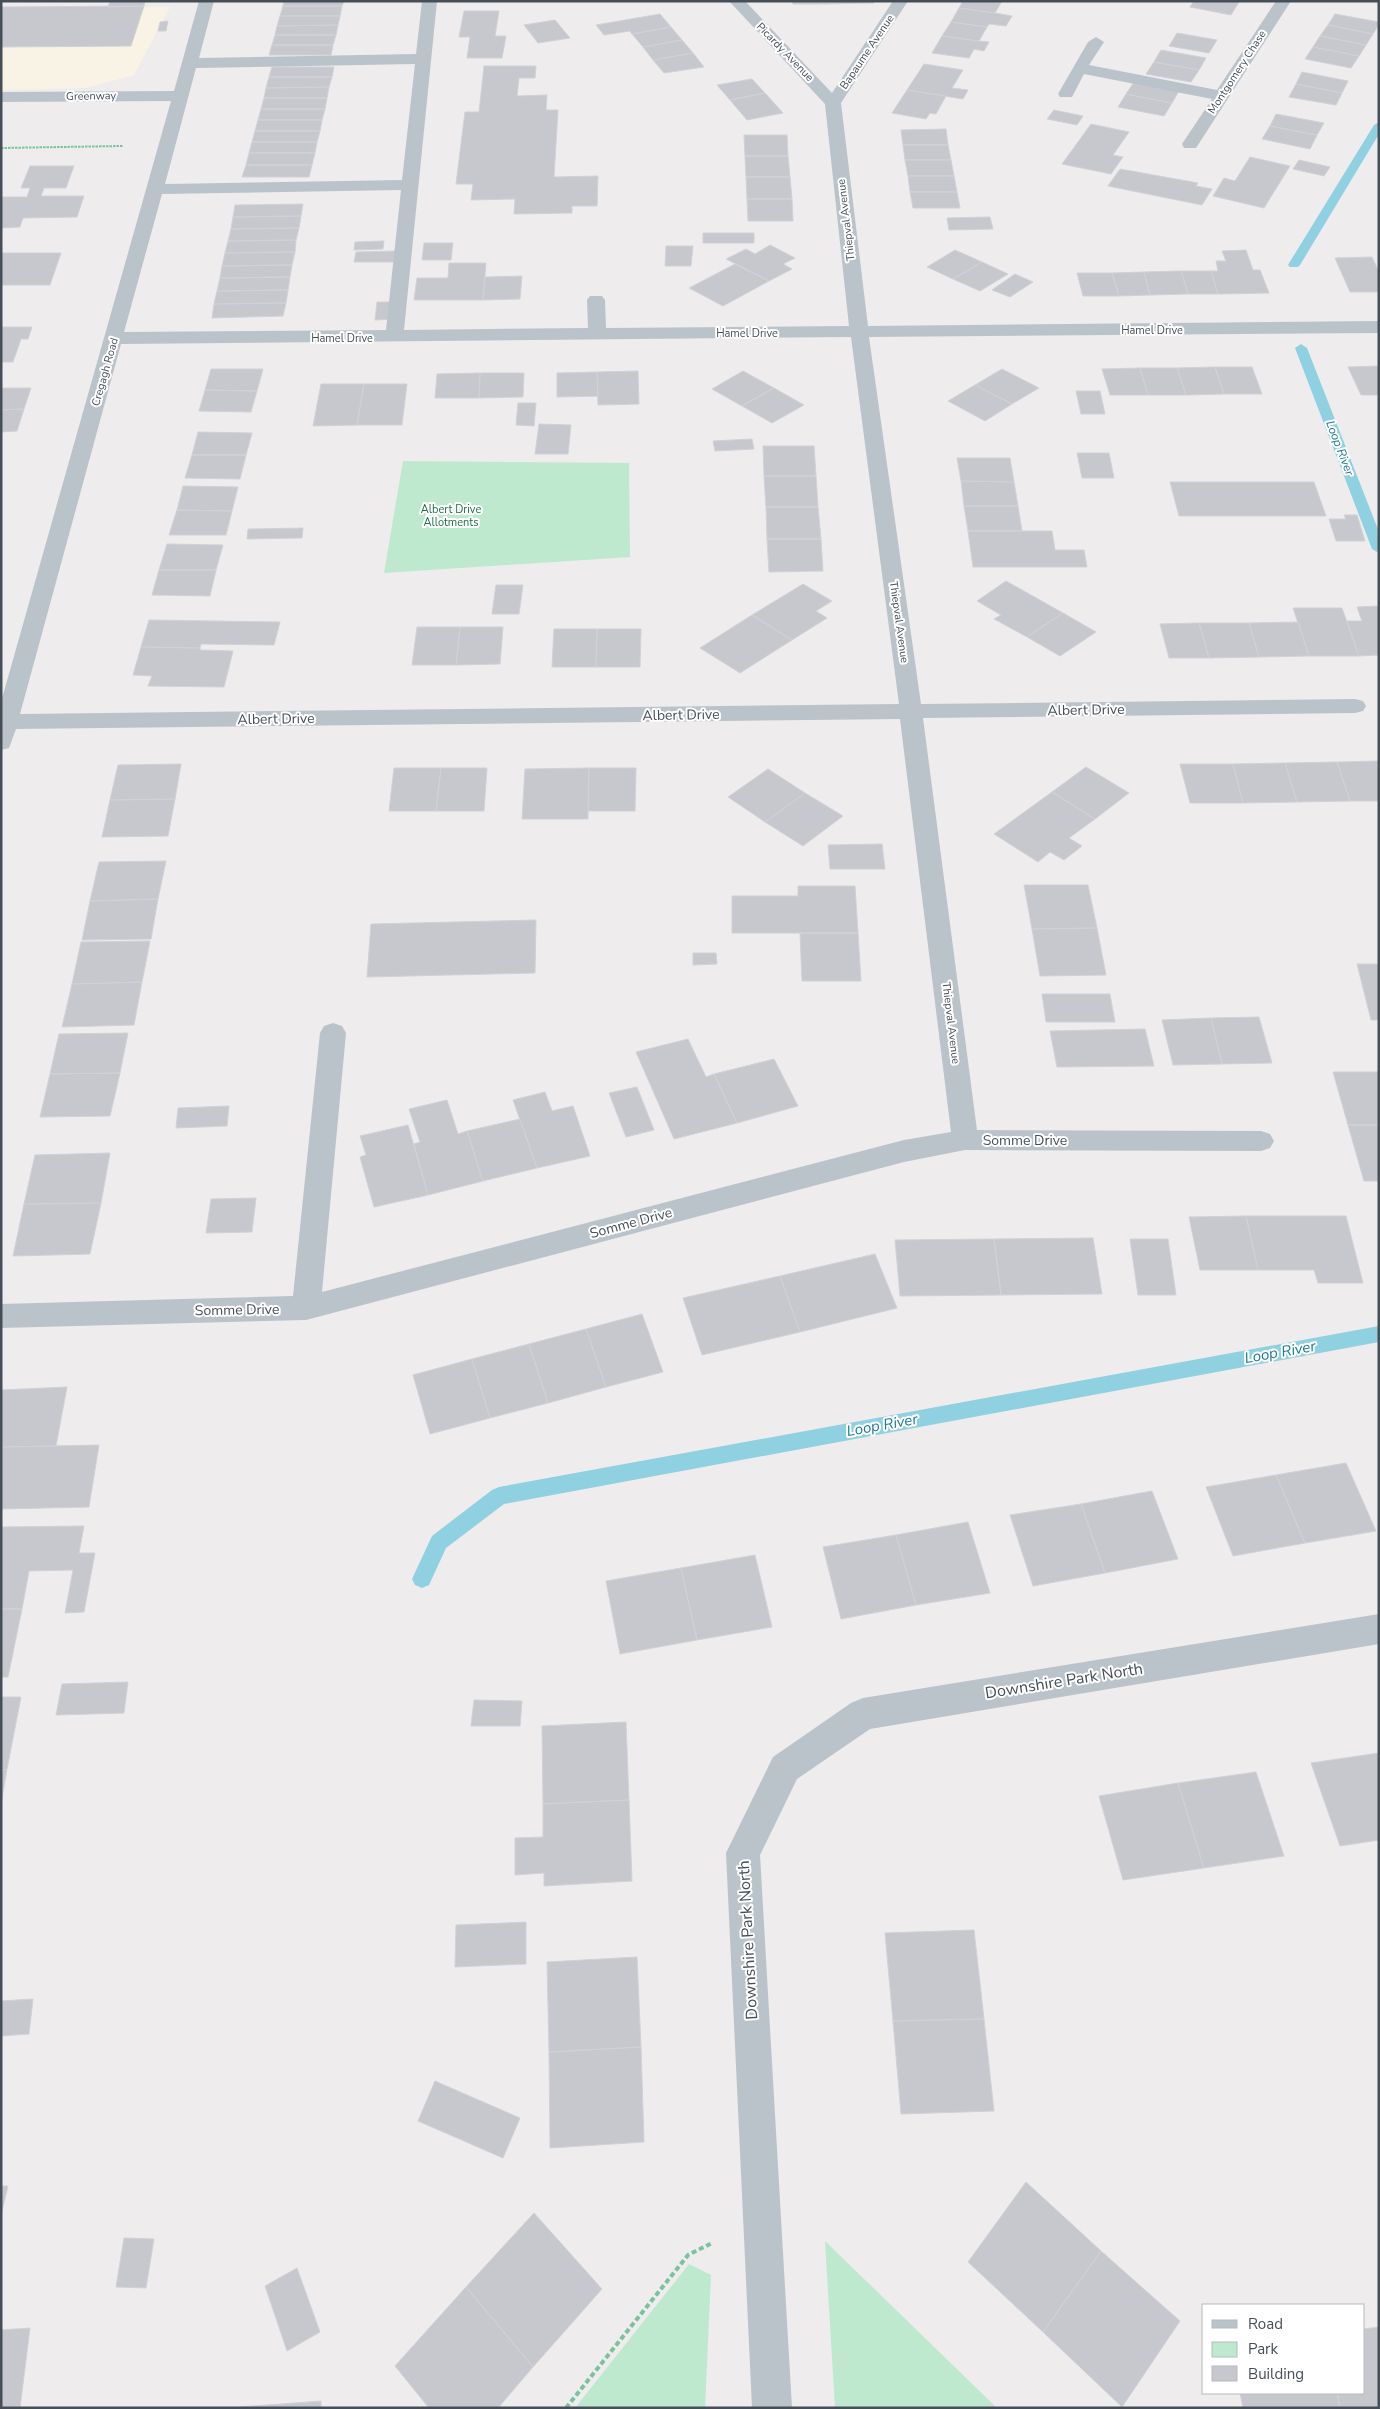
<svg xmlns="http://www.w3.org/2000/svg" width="1380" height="2409" font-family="'Nunito Sans',sans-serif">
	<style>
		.commercial { fill: #f9f3e5 }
		.green { fill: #bee9cf }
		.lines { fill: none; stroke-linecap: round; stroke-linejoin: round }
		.stream { fill: #8fd0e1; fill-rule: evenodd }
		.building { fill: #c7c8ce; stroke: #d0d2d7 }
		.path-far1 { stroke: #7ac39f; stroke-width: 2; stroke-dasharray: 2.5 1; stroke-linecap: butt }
		.path { stroke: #7ac39f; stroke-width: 4; stroke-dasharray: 5 3; stroke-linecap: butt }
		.minor { fill: #bbc3ca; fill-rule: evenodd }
		.labels { text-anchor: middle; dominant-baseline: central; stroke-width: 4; stroke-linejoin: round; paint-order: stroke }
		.far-street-label { font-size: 11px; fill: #464f57; stroke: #fff }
		.far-park-label { font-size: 11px; fill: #207048; stroke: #fff }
		.far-water-label { font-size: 12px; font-style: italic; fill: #1a7b96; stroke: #fff }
		.street-label { font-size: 14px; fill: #464f57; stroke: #fff }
		.water-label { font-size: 15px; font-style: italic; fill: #1a7b96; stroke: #fff }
		.near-street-label { font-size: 16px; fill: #464f57; stroke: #fff }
	</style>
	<rect width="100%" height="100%" fill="#eeecec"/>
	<path class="commercial" d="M170 7 134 75 86 88 1 90V8Z"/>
	<path class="green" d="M403 461 629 463 630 557 384 573Z
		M825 2241 997 2408H835Z
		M689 2264 711 2275 705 2408H575Z"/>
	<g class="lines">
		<path class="stream" d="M1379 122V134L1300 265 1298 267H1290L1288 265 1374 125Z
			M1301 344 1307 348 1379 532V553L1372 549 1295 348Z
			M1379 1326V1342L504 1504 446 1548 429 1585 422 1588 415 1585 412 1579 432 1536 492 1490 499 1487Z"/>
	</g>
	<path class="building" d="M110 1H145L144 6 108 7Z
		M284 1H344L342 6H283Z
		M792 1H823V4H793Z
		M823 1H873L874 3 823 4Z
		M963 1H1002L995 13 959 8Z
		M1194 1H1235L1239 2 1231 15 1190 7Z
		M144 6 131 46 1 47V7Z
		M283 6H342L340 16H280Z
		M959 8 995 13 1012 16 1006 26 989 24 987 27 951 22Z
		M464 11H499L495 36H506L502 58H467L470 37H459Z
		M660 14 671 27 632 34 630 31 604 35 596 25Z
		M1335 14 1379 22V24L1373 34 1328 25Z
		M280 16H340L338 25 277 26Z
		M555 20 570 38 538 43 524 25Z
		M168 21 166 31H158L160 22Z
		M951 22 987 27 979 41 942 36Z
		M338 25 336 35H275L277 26Z
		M1328 25 1373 34 1366 45 1320 36Z
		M671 27 682 40 643 47 632 34Z
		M1177 33 1217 40 1209 53 1169 46Z
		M275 35H336L333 45H272Z
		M942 36 979 41 989 42 984 51 974 49 969 58 932 53Z
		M1320 36 1366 45 1359 56 1313 47Z
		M682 40 693 53 653 60 643 47Z
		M272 45H333L331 55H269Z
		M1313 47 1359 56 1351 68 1305 59Z
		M1161 50 1206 58 1199 70 1154 62Z
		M693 53 704 67 664 73 653 60Z
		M1154 62 1199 70 1191 82 1146 74Z
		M924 64 963 70 952 88 968 90 963 99 907 90Z
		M484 66H536L535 78H519L517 96 547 95 546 110H558L554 177 598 176 597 206H572V213L514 214 515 199 471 200 473 184H456L465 112H479Z
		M272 67H334L332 77H269Z
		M1302 72 1348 81 1342 93 1296 84Z
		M269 77H332L329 87 266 88Z
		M752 79 765 93 730 100 717 85Z
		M1134 82 1179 91 1172 103 1126 94Z
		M1296 84 1342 93 1336 105 1289 97Z
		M329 87 327 98H264L266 88Z
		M907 90 946 96 936 114 930 113 926 119 892 113Z
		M765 93 783 113 747 120 730 100Z
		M1126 94 1172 103 1164 116 1118 107Z
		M264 98H327L325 109H261Z
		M261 109H325L322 120H258Z
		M1054 110 1083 116 1077 125 1047 119Z
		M1276 114 1324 123 1317 135 1270 126Z
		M258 120H322L320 131H255Z
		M1091 124 1129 132 1113 155 1123 157 1111 174 1062 164Z
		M1270 126 1317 135 1310 149 1262 139Z
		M946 129 948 145H903L901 130Z
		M255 131H320L317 142H252Z
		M744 135H787L788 156H745Z
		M252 142H317L315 153H249Z
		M903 145H948L951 160H905Z
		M249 153H315L312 165H246Z
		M745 156H788L790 177H746Z
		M1250 157 1290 166 1264 208 1213 196 1224 178 1235 181Z
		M905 160H951L954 176H908Z
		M1299 160 1330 167 1324 176 1293 169Z
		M246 165H312L309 177H242Z
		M30 166H74L66 188H44L41 196H84L77 217 23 218 20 227 1 228V197H27L30 188H21Z
		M1120 169 1198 183 1196 186 1212 189 1202 205 1108 186Z
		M908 176H954L957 192H910Z
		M746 177H790L792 199H747Z
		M910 192H957L960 208H913Z
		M747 199H792L793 221H748Z
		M303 204 301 216 233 217 235 205Z
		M301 216 299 228 231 229 233 217Z
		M990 217 993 229 949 230 947 218Z
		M299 228 296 240 228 241 231 229Z
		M703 233H754V243H703Z
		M296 240 295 252 225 253 228 241Z
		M384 241 383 249 354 250 355 242Z
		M424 243H453L451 260H422Z
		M770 245 795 258 783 264 792 269 769 281 726 259 746 249 755 254Z
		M666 246H693L691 266H665Z
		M955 250 982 262 953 279 927 267Z
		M1246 250 1253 270H1260L1269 293 1218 294 1211 271H1218L1216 261H1226L1222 251Z
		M396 251 395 262H354L356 252Z
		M295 252 292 265 222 266 225 253Z
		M1 253H61L50 285H1Z
		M1372 257 1379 272V292H1350L1335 258Z
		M982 262 1008 274 980 291 953 279Z
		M449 263H486L483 300H414L417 278H448Z
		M735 264 769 281 723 306 689 288Z
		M292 265 290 277 220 278 222 266Z
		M1181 271 1188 294 1150 295 1144 272Z
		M1181 271H1211L1218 294H1188Z
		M1144 272 1150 295 1119 296 1112 273Z
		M1077 273H1112L1119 296H1083Z
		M1015 274 1033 282 1010 297 992 290Z
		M522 276 520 299 483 300 485 277Z
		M290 277 288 290 217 291 220 278Z
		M288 290 286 303 214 304 217 291Z
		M377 302H397L394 319 375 320Z
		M286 303 283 316 212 318 214 304Z
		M1 327H32L28 339H21L13 362H1Z
		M1379 366V395H1361L1348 367Z
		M1215 367H1252L1262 394H1224Z
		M1215 367 1224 394 1186 395 1177 368Z
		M1140 368H1177L1186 395H1148Z
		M1140 368 1148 395H1110L1102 369Z
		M211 369H263L257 391 205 390Z
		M1002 369 1039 388 1012 404 975 385Z
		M638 371 639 404 598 405 597 372Z
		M743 371 774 388 742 406 712 389Z
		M597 372 598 396 557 397V373Z
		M480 373H524L523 397 479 398Z
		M480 373 479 398H435L437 374Z
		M321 384H364L357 425 313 426Z
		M364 384H407L402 425H357Z
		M975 385 1012 404 985 421 948 401Z
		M1 388H31L24 409 1 410Z
		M774 388 804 405 772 423 742 406Z
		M205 390 257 391 251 412 199 411Z
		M1076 391H1100L1105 414H1081Z
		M518 403H536L534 426 516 425Z
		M24 409 17 431 1 432V410Z
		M539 424 571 425 568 454H535Z
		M198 432 252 433 246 455H192Z
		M752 439 754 449 715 451 713 441Z
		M763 446H814L816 476H764Z
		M1077 453H1109L1114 478H1082Z
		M192 455H246L240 479 185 478Z
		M957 458H1010L1014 482 961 481Z
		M764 476H816L818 507H766Z
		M961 481 1014 482 1018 506H964Z
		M1170 482H1314L1326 516H1179Z
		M183 486 238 487 232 511 177 510Z
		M964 506H1018L1022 531H968Z
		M766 507H818L821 539H767Z
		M177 510 232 511 226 535H169Z
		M1344 515H1357L1365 541H1336L1329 519H1346Z
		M303 528 302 538 247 539 248 529Z
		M968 531H1052L1055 550H1084L1087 567H973Z
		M767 539H821L823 571 769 572Z
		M167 544 223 545 216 570H159Z
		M159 570H216L210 596 152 595Z
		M1006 581 1063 613 1027 637 994 619 1001 615 977 601Z
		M803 584 832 601 816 611 827 618 792 640 752 615Z
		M496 585H523L519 614H492Z
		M1379 606V655L1359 656 1347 621H1362L1357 607Z
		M1293 608H1342L1359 656H1309Z
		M1063 613 1096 632 1060 656 1027 637Z
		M752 615 792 640 740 673 700 648Z
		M149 620 280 622 274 645 201 644 200 648 141 647Z
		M1298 622 1309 656 1259 657 1249 623Z
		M1199 623H1249L1259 657 1209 658Z
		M1199 623 1209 658H1169L1160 624Z
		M417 627H460L456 665H412Z
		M460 627H503L500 664 456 665Z
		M554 629H597L596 667H552Z
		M597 629H641L640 667H596Z
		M141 647 200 648V650L233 651 224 687 148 686 152 676 133 675Z
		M1379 761V801H1350L1337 762Z
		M1337 762 1350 801 1297 802 1285 763Z
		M1285 763 1297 802 1243 803 1233 764Z
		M181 764 175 799 110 800 118 765Z
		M1180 764H1233L1243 803H1190Z
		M1086 767 1129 793 1095 819 1052 792Z
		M394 768H441L436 811H389Z
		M441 768H487L484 811H436Z
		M589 768H636L635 811H588Z
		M589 768 588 819H522L525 769Z
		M768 769 805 793 765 822 728 797Z
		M1052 792 1095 819 1069 838 1082 846 1064 860 1050 852 1038 862 994 834Z
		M805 793 843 816 803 846 765 822Z
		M175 799 168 836 102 837 110 800Z
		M882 844 885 869H830L828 845Z
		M166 861 158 899 90 901 99 862Z
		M1024 885H1088L1097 928 1032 929Z
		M798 886H855L858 933H732V896H798Z
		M158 899 151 939 82 940 90 901Z
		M536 920 535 973 367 977 371 924Z
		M1097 928 1106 975 1040 976 1032 929Z
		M800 933H858L861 981H802Z
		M150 941 142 982 72 984 81 942Z
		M693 953H716L717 964 693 965Z
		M1357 964H1379V1020H1371Z
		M142 982 134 1025 62 1027 72 984Z
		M1042 994H1110L1115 1022H1046Z
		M1259 1017 1272 1063 1222 1064 1211 1018Z
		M1211 1018 1222 1064 1173 1065 1162 1020Z
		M1145 1029 1154 1066 1057 1067 1050 1031Z
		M128 1033 120 1073 50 1074 59 1034Z
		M688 1039 706 1077 714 1074 737 1123 674 1139 636 1052Z
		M774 1059 798 1106 737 1123 714 1074Z
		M1333 1072H1379V1125H1348Z
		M120 1073 110 1116 40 1117 50 1074Z
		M637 1087 654 1130 626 1137 609 1093Z
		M545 1092 552 1111 573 1106 590 1156 537 1168 513 1100Z
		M447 1100 458 1134 467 1131 483 1181 428 1195 414 1144 420 1142 409 1109Z
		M229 1106 227 1126 176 1128 178 1108Z
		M520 1119 537 1168 483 1181 467 1131Z
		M408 1125 428 1195 374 1207 360 1157 366 1155 360 1136Z
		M1348 1125H1379V1181H1364Z
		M110 1153 101 1203 24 1204 35 1155Z
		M256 1198 252 1232 206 1233 211 1199Z
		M101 1203 90 1254 13 1256 24 1204Z
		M1246 1216H1346L1363 1283H1318L1314 1270H1258Z
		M1246 1216 1258 1270H1200L1189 1217Z
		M1093 1238 1102 1294 1001 1295 994 1239Z
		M994 1239 1001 1295 900 1296 895 1240Z
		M1130 1239H1168L1176 1295H1138Z
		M875 1254 897 1308 800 1332 780 1276Z
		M780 1276 800 1332 702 1355 683 1298Z
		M642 1314 663 1372 606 1387 586 1329Z
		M586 1329 606 1387 548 1403 529 1344Z
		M529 1344 548 1403 490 1418 472 1359Z
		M472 1359 490 1418 430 1434 413 1375Z
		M67 1387 56 1446 1 1447V1390Z
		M99 1445 89 1507 1 1509V1447Z
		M1346 1463 1376 1531 1305 1543 1276 1475Z
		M1276 1475 1305 1543 1233 1556 1206 1487Z
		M1152 1491 1178 1559 1105 1573 1081 1504Z
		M1081 1504 1105 1573 1033 1586 1010 1515Z
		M968 1522 990 1593 916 1605 896 1535Z
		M84 1526 79 1553H95L84 1612 65 1613 73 1570 29 1571 22 1609H1V1527Z
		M896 1535 916 1605 841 1619 823 1547Z
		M755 1555 772 1627 697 1640 681 1568Z
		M681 1568 697 1640 620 1654 606 1581Z
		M1 1609H22L8 1677H1Z
		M128 1682 124 1713 56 1715 62 1684Z
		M1 1697H21L7 1769 1 1770Z
		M474 1700 522 1701 520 1726H471Z
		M626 1722 629 1800 543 1804 542 1726Z
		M1379 1753V1840L1340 1846 1311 1763Z
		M7 1769 1 1804V1770Z
		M1256 1772 1284 1856 1204 1868 1178 1783Z
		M1178 1783 1204 1868 1123 1880 1099 1796Z
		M629 1800 632 1881 544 1886V1873L515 1875V1838L543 1837V1804Z
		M526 1922V1964L455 1967 456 1925Z
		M974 1930 984 2019 893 2021 885 1933Z
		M637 1957 641 2047 549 2052 547 1962Z
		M33 1999 29 2034 1 2036V2001Z
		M984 2019 994 2111 901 2114 893 2021Z
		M641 2047 644 2142 550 2148 549 2052Z
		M435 2081 520 2118 503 2158 418 2121Z
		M1026 2182 1101 2251 1043 2332 968 2262Z
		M1 2186H8L1 2215Z
		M534 2213 602 2289 533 2367 466 2287Z
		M124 2238 154 2239 146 2288 116 2287Z
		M1101 2251 1180 2321 1122 2407 1043 2332Z
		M297 2268 320 2332 287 2351 265 2286Z
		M466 2287 533 2367 498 2408H429L395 2366Z
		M1379 2327V2408H1340L1337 2393H1364V2329Z
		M30 2328 20 2408H1V2330Z
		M1240 2393H1337L1340 2408H1243Z
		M321 2401V2408H240V2407Z"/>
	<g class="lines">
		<path class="path-far1" d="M1 148 123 146"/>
		<path class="path" d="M566 2408 688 2255 712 2243"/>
		<path class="minor" d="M199 1H214L199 58 416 54 422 1H437L404 330 588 328 587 300 590 296H602L605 300 606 328 849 326 825 104 729 1H745L832 93 893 1H908L841 103 868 326 1379 321V333L869 337 921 704 1355 699 1363 701 1366 706 1363 711 1355 713 923 718 977 1130 1261 1131 1270 1134 1274 1141 1270 1148 1261 1151 965 1150 904 1162 306 1320 1 1328V1304L293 1296 320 1033 324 1026 333 1023 342 1026 346 1033 322 1292 904 1140 951 1132 900 719 16 729 9 748 1 750V702L171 101 1 102V92L174 91ZM415 64 402 180 165 184 196 68ZM401 190 386 330 124 332 162 194ZM851 337 899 704 20 714 121 344Z
			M1276 1H1291L1196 148H1184L1182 144 1212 99 1084 74 1072 97H1060L1058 94 1088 42 1096 37 1104 42 1089 65 1217 90Z
			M1379 1614V1644L870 1729 797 1779 760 1855 792 2408H752L726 1853 773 1757 851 1703 863 1698Z"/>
	</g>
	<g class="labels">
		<g class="far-street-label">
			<text transform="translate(785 52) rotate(46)">Picardy Avenue</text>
			<text transform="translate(867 52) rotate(-56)">Bapaume Avenue</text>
			<text transform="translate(1237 72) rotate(-57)">Montgomery Chase</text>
			<text transform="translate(91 96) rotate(-1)">Greenway</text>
			<text transform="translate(846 220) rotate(-97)">Thiepval Avenue</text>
			<text x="1152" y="330">Hamel Drive</text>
			<text x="747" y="333">Hamel Drive</text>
			<text x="342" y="338">Hamel Drive</text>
			<text transform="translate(105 372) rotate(-74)">Cregagh Road</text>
			<text transform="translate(899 622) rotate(82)">Thiepval Avenue</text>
			<text transform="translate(951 1023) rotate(83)">Thiepval Avenue</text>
		</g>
		<g class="far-park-label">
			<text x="451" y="509">Albert Drive<tspan x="451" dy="13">Allotments</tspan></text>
		</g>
		<g class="far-water-label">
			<text transform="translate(1340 448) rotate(69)">Loop River</text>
		</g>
		<g class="street-label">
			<text transform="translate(1086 710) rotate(-1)">Albert Drive</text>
			<text transform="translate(681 715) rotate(-1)">Albert Drive</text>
			<text transform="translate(276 719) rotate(-1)">Albert Drive</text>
			<text x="1025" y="1140">Somme Drive</text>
			<text transform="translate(631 1223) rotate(-15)">Somme Drive</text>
			<text transform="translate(237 1310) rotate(-1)">Somme Drive</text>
		</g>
		<g class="water-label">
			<text transform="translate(1280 1352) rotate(-10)">Loop River</text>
			<text transform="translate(882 1425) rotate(-10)">Loop River</text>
		</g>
		<g class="near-street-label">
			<text transform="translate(1064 1681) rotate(-9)">Downshire Park North</text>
			<text transform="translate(748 1940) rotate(-93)">Downshire Park North</text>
		</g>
	</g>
	<rect width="1380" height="2409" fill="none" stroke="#464f57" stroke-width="5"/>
	<rect x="1202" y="2304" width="162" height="90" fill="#ffffff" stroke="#b5b9bc"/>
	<rect x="1212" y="2320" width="25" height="8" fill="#bbc3ca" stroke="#b5b9bc"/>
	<text x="1248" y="2329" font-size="15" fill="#464f57">Road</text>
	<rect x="1212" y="2342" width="25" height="15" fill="#bee9cf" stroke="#b5b9bc"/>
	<text x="1248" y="2354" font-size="15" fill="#464f57">Park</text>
	<rect x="1212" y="2366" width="25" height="15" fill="#c7c8ce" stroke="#b5b9bc"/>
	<text x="1248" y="2379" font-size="15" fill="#464f57">Building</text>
</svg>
